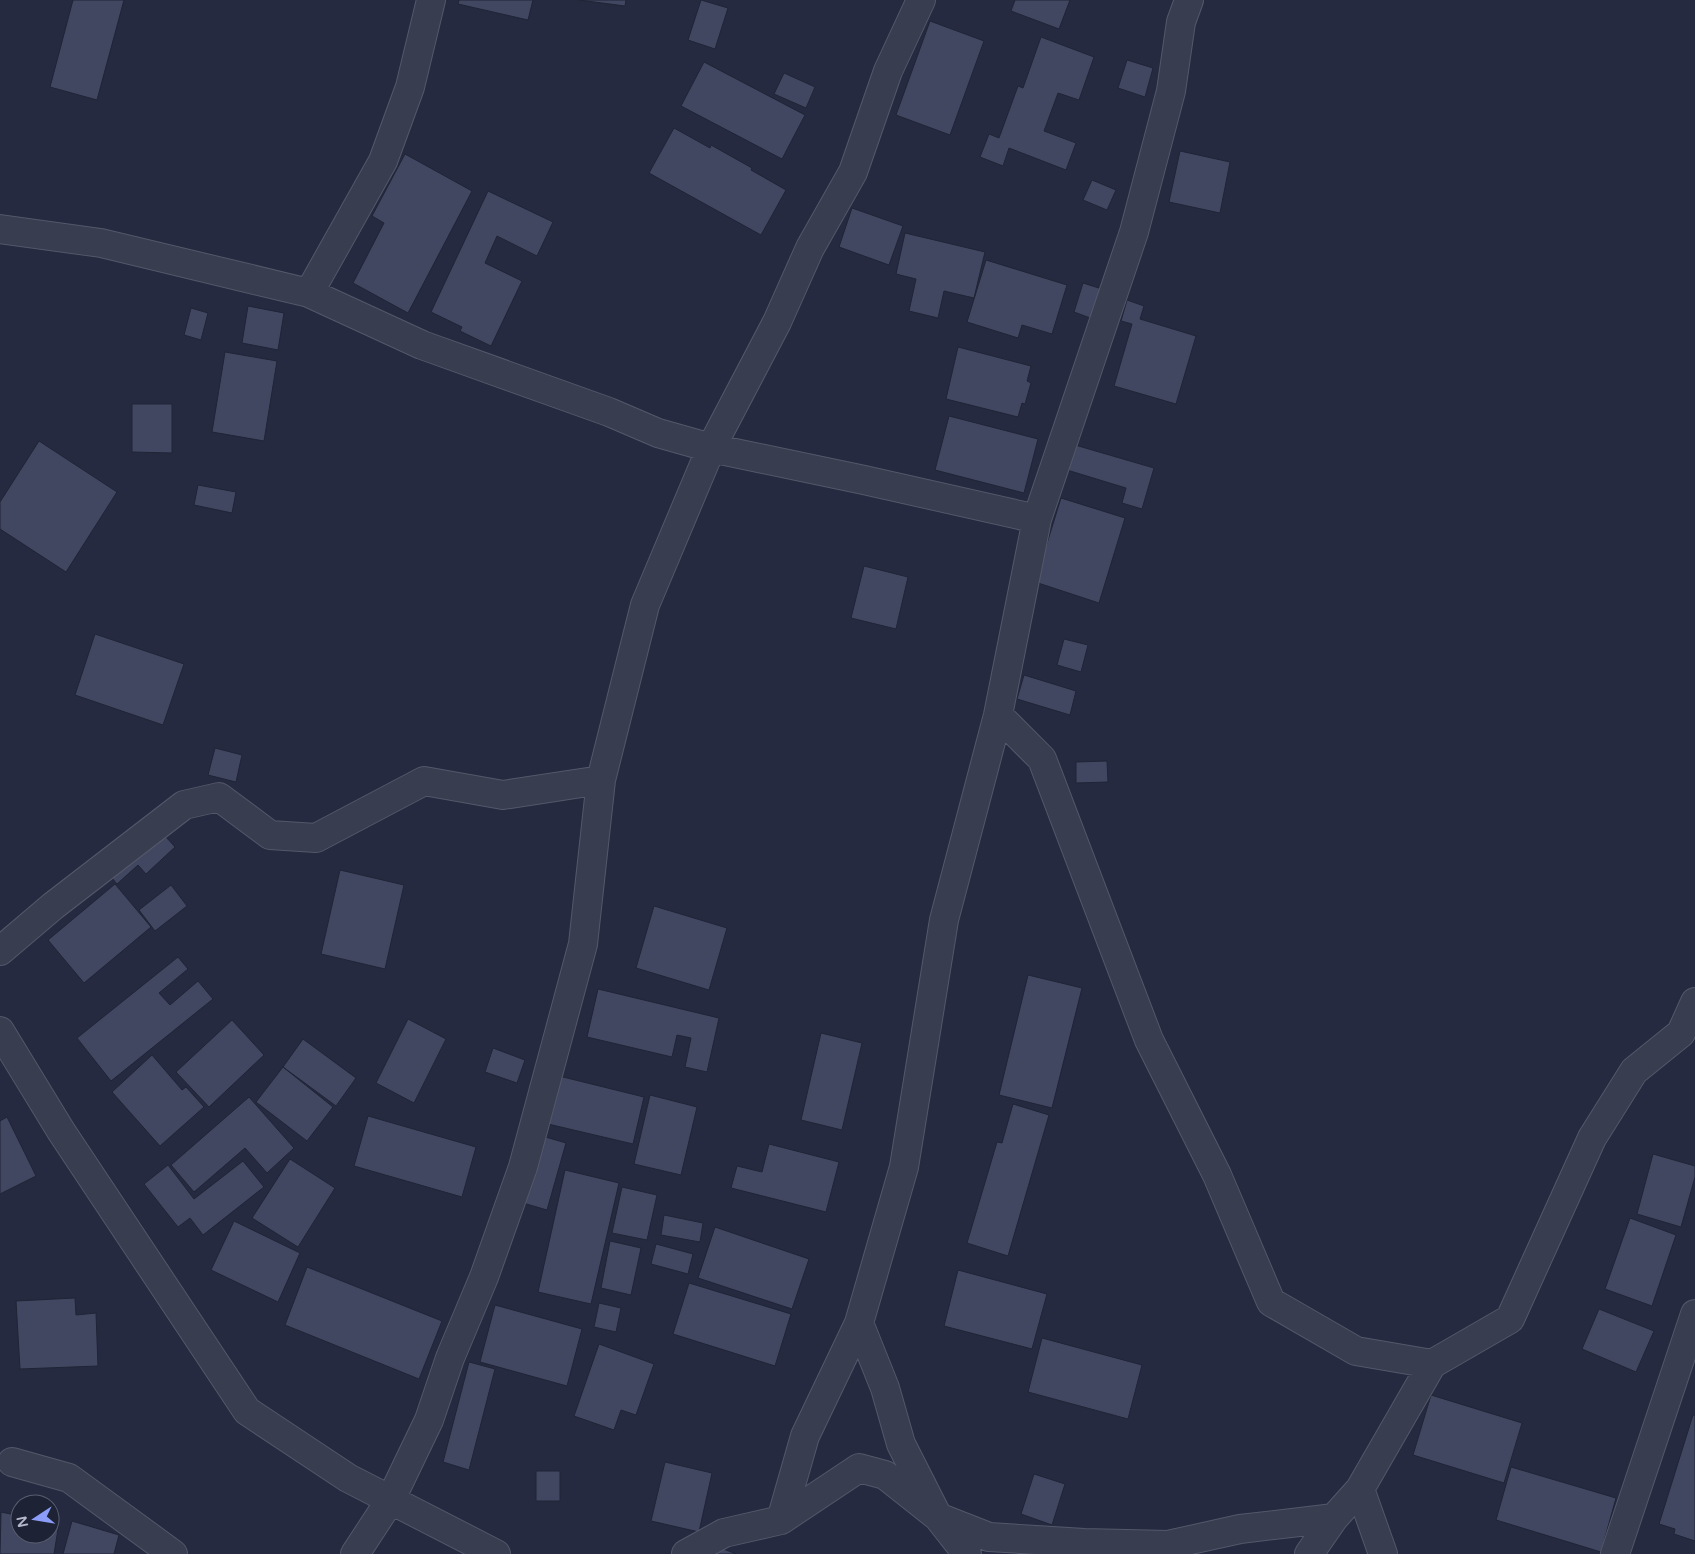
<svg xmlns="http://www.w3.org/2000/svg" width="1695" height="1554" font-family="'Varela Round',sans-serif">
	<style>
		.building { fill: #414760; stroke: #202437 }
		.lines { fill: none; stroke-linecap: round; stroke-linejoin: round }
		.minor-casing { stroke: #54586a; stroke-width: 30 }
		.minor { stroke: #393d50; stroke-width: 28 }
	</style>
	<rect width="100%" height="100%" fill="#252a40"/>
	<path class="building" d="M73 0H124L97 100 50 87Z
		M459 0H533L528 20 458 4Z
		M579 0H626L625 6Z
		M701 0 728 8 715 49 688 40Z
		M1015 0H1070L1059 29 1011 11Z
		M930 21 984 41 950 135 896 115Z
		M1041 37 1094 57 1079 100 1058 93 1044 131 1076 143 1066 170 1009 148 1003 166 980 157 989 134 999 138 1018 86 1023 88Z
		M1127 60 1153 68 1145 97 1118 88Z
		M704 62 805 115 782 159 681 106Z
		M784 73 815 87 806 108 774 94Z
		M674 128 710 148 711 145 752 168 751 170 786 190 761 235 649 173Z
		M1180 151 1230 162 1220 213 1169 202Z
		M405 154 472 191 408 313 353 283 384 223 372 216Z
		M1092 180 1116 190 1107 210 1083 200Z
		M488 191 553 222 537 256 497 236 485 263 522 281 491 346 460 331 462 327 431 312Z
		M852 208 903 226 889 265 839 247Z
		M905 233 985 252 974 298 944 291 938 318 909 311 916 279 896 274Z
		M986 260 1067 285 1052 334 1022 325 1018 338 967 322Z
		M1083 283 1102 289 1093 319 1074 312Z
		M1127 300 1144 306 1140 319 1196 336 1176 404 1114 386 1132 324 1121 321Z
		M248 306 284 313 278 350 242 343Z
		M191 308 208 313 201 340 184 335Z
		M958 347 1031 366 1027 381 1031 383 1025 404 1022 403 1018 417 946 399Z
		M225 352 277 361 264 441 212 432Z
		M132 404H172V453L132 452Z
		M949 416 1038 439 1024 493 935 470Z
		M39 441 117 492 66 572 0 529V502Z
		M1075 445 1154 468 1142 509 1122 503 1126 488 1067 470Z
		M198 485 236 492 232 513 194 505Z
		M1061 498 1125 518 1099 603 1035 582Z
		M864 566 908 577 896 629 851 618Z
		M95 634 184 664 163 725 75 695Z
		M1064 639 1088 645 1081 672 1057 665Z
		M1024 675 1076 691 1070 715 1017 699Z
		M215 748 242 755 236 782 208 775Z
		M1107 761 1108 782 1076 783V762Z
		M157 827 175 847 146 874 138 865 117 884 107 872Z
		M340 870 404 885 385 969 321 954Z
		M115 884 151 927 84 983 48 940Z
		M171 885 187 906 155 931 139 910Z
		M654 906 727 928 709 990 636 968Z
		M178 957 188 969 159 993 170 1005 198 981 213 999 111 1081 77 1038Z
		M1028 975 1082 988 1052 1108 999 1095Z
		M598 989 719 1018 707 1072 685 1067 691 1038 677 1035 672 1057 587 1037Z
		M408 1019 446 1039 414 1103 376 1083Z
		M232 1020 264 1055 209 1107 176 1072Z
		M821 1033 862 1043 842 1130 801 1120Z
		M303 1039 356 1078 336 1106 283 1067Z
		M493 1048 525 1060 517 1083 485 1072Z
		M152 1055 182 1090 186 1087 204 1107 160 1146 112 1092Z
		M283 1067 333 1107 307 1141 256 1102Z
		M559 1076 644 1097 633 1144 548 1124Z
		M650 1095 697 1107 681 1175 634 1164Z
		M249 1097 294 1148 267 1173 245 1148 194 1192 171 1165Z
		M1013 1104 1049 1115 1008 1256 967 1243 997 1142 1002 1143Z
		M368 1116 476 1147 462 1197 354 1166Z
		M7 1117 36 1176 0 1194V1121Z
		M542 1136 566 1143 547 1210 523 1203Z
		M769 1144 839 1162 826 1212 731 1188 737 1166 762 1172Z
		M1653 1154 1695 1166V1177L1681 1227 1637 1214Z
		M290 1159 335 1188 298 1247 252 1218Z
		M243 1161 264 1187 203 1235 190 1218 178 1227 144 1184 168 1165 194 1199Z
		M565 1170 619 1183 591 1304 538 1292Z
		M622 1187 657 1195 647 1240 612 1233Z
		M664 1215 703 1223 700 1242 661 1235Z
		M1630 1218 1676 1235 1652 1306 1605 1289Z
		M234 1221 300 1253 278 1302 211 1270Z
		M715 1227 809 1259 792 1309 698 1278Z
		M610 1241 641 1248 631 1295 601 1288Z
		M656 1244 693 1254 688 1274 651 1264Z
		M307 1267 442 1321 419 1379 285 1325Z
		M958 1270 1047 1294 1032 1349 944 1326Z
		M689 1283 791 1314 775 1366 673 1334Z
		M75 1298 76 1315 96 1313 98 1366 20 1369 16 1301Z
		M599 1303 621 1308 616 1332 594 1327Z
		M495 1305 582 1329 567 1386 480 1362Z
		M1599 1309 1654 1331 1636 1372 1582 1349Z
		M1042 1338 1142 1365 1128 1419 1028 1392Z
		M599 1344 654 1364 636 1415 621 1410 614 1430 574 1416Z
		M469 1362 495 1369 469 1470 443 1462Z
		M1431 1395 1522 1423 1504 1483 1413 1455Z
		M1693 1415H1695V1541L1674 1534 1675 1529 1659 1524Z
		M665 1462 712 1473 699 1532 651 1521Z
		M1511 1467 1616 1498 1601 1552 1496 1520Z
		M536 1471H560V1501H536Z
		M1034 1474 1065 1484 1052 1525 1021 1514Z
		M1 1512 20 1516V1534H50V1522L59 1523 54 1554H0Z
		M72 1521 119 1535 114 1554H63Z
		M714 1545 736 1554H711Z"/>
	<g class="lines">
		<g class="minor-casing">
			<path id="minor" d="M0 229 101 243 309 293 422 345 609 412 658 433 711 448 864 480 1037 519
				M309 293 383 161 410 87 431 0
				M998 715 1042 759 1149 1040 1217 1175 1271 1302 1356 1351 1432 1364
				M0 951 53 906 184 805 219 797 270 835 316 838 424 781 503 795 601 780
				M0 1031 61 1131 247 1411 348 1478 496 1554
				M859 1323 885 1388 901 1444 938 1517 967 1554
				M12 1462 69 1478 173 1554
				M1360 1489 1383 1554
				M781 1520 859 1468 885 1475 938 1517 989 1537 1084 1543 1168 1545 1240 1529 1334 1518
				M355 1554 391 1499 429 1420 450 1358 484 1277 523 1167 583 944 601 780 645 605 711 448 777 322 810 248 853 172 888 71 921 0
				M686 1554 724 1533 781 1520 805 1436 859 1323 904 1167 944 920 998 715 1037 519 1134 232 1171 91 1181 22 1189 0
				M1309 1554 1334 1518 1360 1489 1432 1364 1510 1319 1592 1138 1634 1071 1681 1033 1695 1002
				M1615 1554 1695 1314"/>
		</g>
		<use href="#minor" class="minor"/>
	</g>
	<g transform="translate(35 1519) rotate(258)"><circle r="24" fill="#1e2235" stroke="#5a5e71"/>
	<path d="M0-4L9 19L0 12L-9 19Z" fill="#8c9df9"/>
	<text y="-8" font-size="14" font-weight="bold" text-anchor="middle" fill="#b5b9ca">N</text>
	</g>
</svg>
